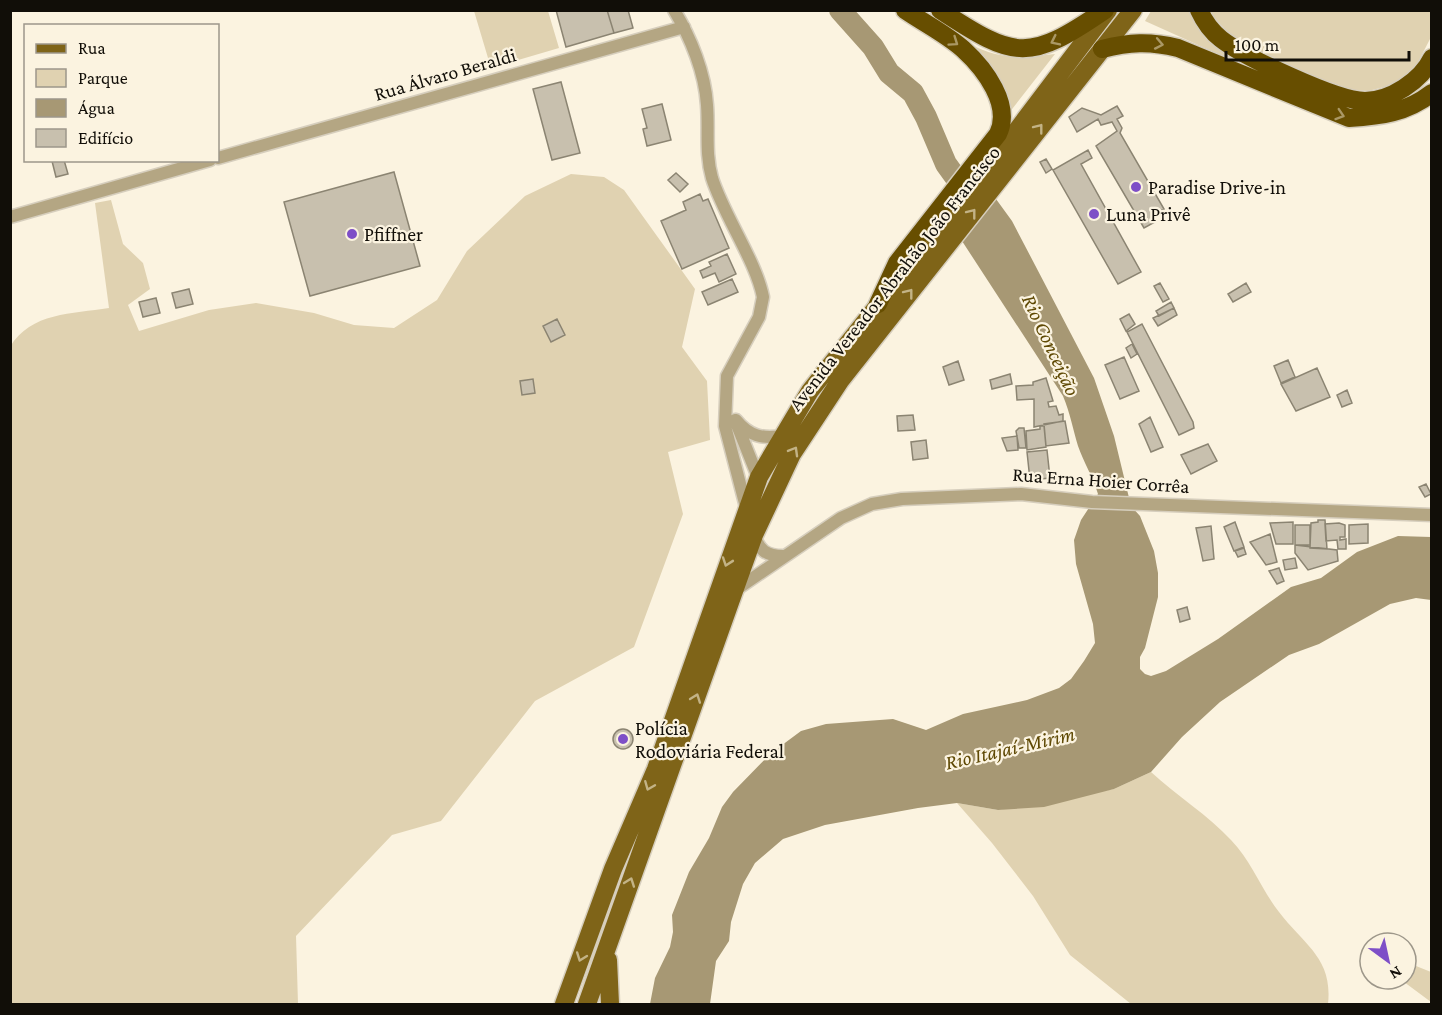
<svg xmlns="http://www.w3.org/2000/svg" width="1442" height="1015" font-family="'Crimson Pro',serif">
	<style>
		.green { fill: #e0d2b1 }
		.water { fill: #a79874 }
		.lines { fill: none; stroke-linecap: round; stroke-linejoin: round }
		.river { stroke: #a79874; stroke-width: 22 }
		.building { fill: #c8c0ae; stroke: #8b8472; stroke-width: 1.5 }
		.street-casing { stroke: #d6cebd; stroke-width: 15 }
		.primary-casing { stroke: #d6cebd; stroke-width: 21 }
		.highway-casing { stroke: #d6cebd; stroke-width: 21 }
		.street { stroke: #b4a683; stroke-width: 12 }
		.primary { stroke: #7f6418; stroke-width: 18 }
		.highway { stroke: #674e00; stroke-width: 18 }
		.oneway { stroke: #aa9865 }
		.oneway2 { stroke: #c3b386 }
		.poi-dot { fill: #7e4fc7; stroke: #fbf3e0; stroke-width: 2 }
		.labels { text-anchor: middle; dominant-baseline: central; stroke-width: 4.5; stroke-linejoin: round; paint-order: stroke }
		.street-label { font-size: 20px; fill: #110e08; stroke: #fbf3e0 }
		.poi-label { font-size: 20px; fill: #110e08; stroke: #fbf3e0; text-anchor: start }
		.water-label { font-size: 21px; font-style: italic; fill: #5f4904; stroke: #fbf3e0 }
	</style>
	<rect width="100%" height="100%" fill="#fbf3e0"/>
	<path class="green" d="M474 11H548L559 48 491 68Z
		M1151 11H1190L1278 81 1145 21Z
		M1208 11H1430V39L1414 70 1392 85 1368 91 1340 89 1234 39Z
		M970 44C999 60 1024 58 1055 54L1009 113Z
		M571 174 604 177 624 190 695 289 682 347 707 381 710 440 668 452 683 514 634 647 535 701 441 821 392 835 296 936 298 1004H11L10 347C31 312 72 314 109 308L95 203 111 200 123 244 143 263 150 289 128 305 139 331 209 310 256 303 314 313 354 325 394 328 437 300 467 251 525 196Z
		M1151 772C1177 796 1208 815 1231 840 1252 862 1261 889 1279 912 1304 945 1333 958 1328 1004H1131L1070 955 1033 896 992 843 957 803 998 810 1114 789Z
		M617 874 623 875 576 1004C591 961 602 917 617 874Z
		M1406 962 1431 972V1002L1400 979H1406Z"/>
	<path class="water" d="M996 199 1012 221 1094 378 1114 436 1131 506 1140 516 1154 551 1158 573V597L1145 648 1140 657V669L1145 674 1151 676 1166 671 1218 639 1291 587 1321 578 1357 552 1398 536 1431 537V600L1416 598 1390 604 1319 644 1289 655 1220 702 1182 737 1151 772 1114 789 1044 807 998 810 957 803 918 808 825 825 783 839 755 863 743 884 731 922 729 941 716 961 710 1004H650L655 978 670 947 673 932 672 915 689 872 709 838 722 807 733 792 770 754 801 731 826 724 893 719 926 730 963 714 1027 700 1059 688 1071 679 1084 661 1095 643 1093 624 1076 564 1074 540 1081 520 1098 494C1093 477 1084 463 1078 446 1073 429 1070 413 1063 396L962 241Z"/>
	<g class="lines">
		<path class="river" d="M840 10 873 47 889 73 913 93 926 117 946 164 972 200"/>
	</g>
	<path class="building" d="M556 10H607L614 33 566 47Z
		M607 10H628L633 28 614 33Z
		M561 82 580 153 552 160 533 89Z
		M662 104 671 140 647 146 643 129 647 128 642 109Z
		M1117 106 1123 116 1117 119 1122 128 1120 133 1164 209 1152 216 1155 222 1144 228 1096 146 1117 131 1112 122 1101 125 1098 119 1077 132 1069 117 1082 108 1101 115Z
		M1088 150 1092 158 1081 164 1141 272 1118 284 1053 170Z
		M1046 159 1052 169 1046 173 1040 162Z
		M47 160H64L68 174 56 177 52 161Z
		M394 172 420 266 310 296 284 202Z
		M676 173 688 184 680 192 668 180Z
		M700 194 703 201 708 199 729 248 682 269 661 221 686 210 683 202Z
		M727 254 736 274 719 282 715 273 703 278 700 271 711 266 709 262Z
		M732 279 738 292 708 305 702 292Z
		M1160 283 1169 299 1163 302 1154 286Z
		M1246 283 1251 292 1233 302 1228 294Z
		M189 289 193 304 176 308 172 293Z
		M156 298 160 313 143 317 139 302Z
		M1171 302 1174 308 1159 316 1156 311Z
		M1174 308 1177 315 1158 326 1153 318Z
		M1129 314 1135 324 1126 331 1120 319Z
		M557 319 565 335 551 342 543 326Z
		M1142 324 1193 422 1194 428 1179 435 1127 332Z
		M1132 344 1137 354 1131 358 1126 348Z
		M1124 357 1139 391 1120 399 1105 365Z
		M1288 360 1295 377 1281 383 1274 366Z
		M958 361 964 380 949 385 943 367Z
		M1317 368 1330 397 1296 411 1281 384Z
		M1010 374 1012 384 992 389 990 380Z
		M1046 378 1053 401 1048 402 1049 407 1056 406 1059 415 1063 414V421L1034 427V399L1017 400 1016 386 1033 385V382Z
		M533 379 535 393 522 395 520 381Z
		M1347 390 1352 403 1342 407 1337 395Z
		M913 415 915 430 898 431 897 416Z
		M1150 417 1163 447 1151 452 1139 424Z
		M1065 421 1069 443 1046 446 1044 424Z
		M1040 426H1044L1046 447 1027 450 1026 431 1040 429Z
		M1019 428H1024L1026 448H1019L1016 431Z
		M1017 436 1018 450 1007 451 1002 438Z
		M926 440 928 458 913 460 911 442Z
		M1208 444 1217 461 1191 474 1181 455Z
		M1047 450 1050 478 1030 480 1027 452Z
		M1426 484 1431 494 1425 497 1419 487Z
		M1318 520H1325L1327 549 1310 548 1311 523 1318 522Z
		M1235 522 1244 547 1234 551 1224 527Z
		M1293 522V544H1276L1270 523Z
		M1339 523 1345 525V537H1340V540L1346 539V549H1338L1337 540 1326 541 1325 524Z
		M1368 524V543L1349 544V525Z
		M1295 525H1310V545H1295Z
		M1211 526 1214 559 1203 561 1196 528Z
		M1270 534 1277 562 1266 565 1250 542Z
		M1295 545 1337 550 1338 561 1308 570 1295 553Z
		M1244 548 1246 554 1238 557 1235 551Z
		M1295 558 1297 568 1285 570 1283 560Z
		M1279 568 1284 581 1277 584 1269 571Z
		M1187 607 1190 619 1180 622 1177 610Z
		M613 739a10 10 0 1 1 20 0a10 10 0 1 1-20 0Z"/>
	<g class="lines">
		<g class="street-casing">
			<path id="street" d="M674 10C691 38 705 73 707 105 709 131 705 153 712 178 724 216 756 261 763 297L759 317 727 376 725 426 746 507
				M218 158 684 27
				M10 217 210 160
				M735 420 760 482
				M736 420C749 436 762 439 782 436
				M754 535C759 550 766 556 783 556
				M734 591 841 518 872 504 902 499 1021 494 1092 502 1432 515"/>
		</g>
		<g class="primary-casing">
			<path id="primary" d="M608 960 610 1004
				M564 1004 613 869 656 769 759 477 810 391 1005 146 1108 10
				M587 1004 754 535 792 454 840 381 1133 10"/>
		</g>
		<g class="highway-casing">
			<path id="highway" d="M940 10C1016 60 1029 62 1105 10
				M1199 10C1204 21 1212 32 1221 39 1244 57 1337 101 1365 101 1390 101 1421 81 1432 58
				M1102 49C1129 42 1150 41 1178 48L1349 118C1381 116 1406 113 1432 93
				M878 304 897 263 998 134C1012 105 985 69 963 49 946 34 924 23 905 10"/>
		</g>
		<use href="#street" class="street"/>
		<use href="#primary" class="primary"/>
		<use href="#highway" class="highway"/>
	</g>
	<defs><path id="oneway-chevron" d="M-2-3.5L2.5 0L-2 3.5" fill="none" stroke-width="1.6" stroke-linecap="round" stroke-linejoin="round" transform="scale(1.5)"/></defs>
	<g class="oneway">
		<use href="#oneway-chevron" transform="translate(1055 41) rotate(154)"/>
		<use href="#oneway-chevron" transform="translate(954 42) rotate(35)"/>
		<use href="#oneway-chevron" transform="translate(1159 44) rotate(11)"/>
		<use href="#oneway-chevron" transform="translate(1340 115) rotate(18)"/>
	</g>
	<g class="oneway2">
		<use href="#oneway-chevron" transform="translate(1039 128) rotate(-52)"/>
		<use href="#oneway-chevron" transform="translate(972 213) rotate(-52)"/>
		<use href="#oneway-chevron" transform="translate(909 293) rotate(-52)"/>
		<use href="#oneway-chevron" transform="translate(794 451) rotate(-60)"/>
		<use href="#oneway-chevron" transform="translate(727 562) rotate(109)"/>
		<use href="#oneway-chevron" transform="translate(696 698) rotate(-70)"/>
		<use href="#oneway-chevron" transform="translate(649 786) rotate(112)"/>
		<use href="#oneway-chevron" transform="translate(630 882) rotate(-70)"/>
		<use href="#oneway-chevron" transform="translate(581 957) rotate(110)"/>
	</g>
	<g class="poi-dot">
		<circle cx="1136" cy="187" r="6"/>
		<circle cx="1094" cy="214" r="6"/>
		<circle cx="352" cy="234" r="6"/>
		<circle cx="623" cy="739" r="6"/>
	</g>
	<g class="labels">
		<g class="street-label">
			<text transform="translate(445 74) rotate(-16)">Rua Álvaro Beraldi</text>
			<text transform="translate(894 278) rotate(-52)">Avenida Vereador Abrahão João Francisco</text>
			<text transform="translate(1101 480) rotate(4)">Rua Erna Hoier Corrêa</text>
		</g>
		<g class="poi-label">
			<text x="1148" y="187">Paradise Drive-in</text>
			<text x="1106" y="214">Luna Privê</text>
			<text x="364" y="234">Pfiffner</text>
			<text x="635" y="728">Polícia<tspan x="635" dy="23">Rodoviária Federal</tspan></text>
		</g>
		<g class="water-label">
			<text transform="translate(1051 345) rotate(65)">Rio Conceição</text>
			<text transform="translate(1010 748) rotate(-13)">Rio Itajaí-Mirim</text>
		</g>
	</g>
	<rect width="1442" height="1015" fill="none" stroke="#110e08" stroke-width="24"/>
	<rect x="24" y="24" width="195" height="138" fill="#fbf3e0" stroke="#9d978a" stroke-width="1.5"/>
	<rect x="36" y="44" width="30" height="9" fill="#7f6418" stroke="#9d978a" stroke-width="1.5"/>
	<text x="78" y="54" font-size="18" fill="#110e08">Rua</text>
	<rect x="36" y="69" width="30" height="18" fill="#e0d2b1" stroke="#9d978a" stroke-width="1.5"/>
	<text x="78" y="84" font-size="18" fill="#110e08">Parque</text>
	<rect x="36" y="99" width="30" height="18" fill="#a79874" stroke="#9d978a" stroke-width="1.5"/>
	<text x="78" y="114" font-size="18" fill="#110e08">Água</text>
	<rect x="36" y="129" width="30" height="18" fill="#c8c0ae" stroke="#9d978a" stroke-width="1.5"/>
	<text x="78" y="144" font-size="18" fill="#110e08">Edifício</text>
	<g transform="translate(1388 961) rotate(147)"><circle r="28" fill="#fbf3e0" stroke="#9d978a" stroke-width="1.5"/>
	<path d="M0-4.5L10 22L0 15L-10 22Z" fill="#7e4fc7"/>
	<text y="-9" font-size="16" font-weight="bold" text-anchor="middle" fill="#110e08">N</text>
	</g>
	<path d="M1226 51v9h183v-9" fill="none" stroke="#110e08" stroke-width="3"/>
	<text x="1235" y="51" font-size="18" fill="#110e08" stroke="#fbf3e0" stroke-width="4.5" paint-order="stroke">100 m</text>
</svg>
